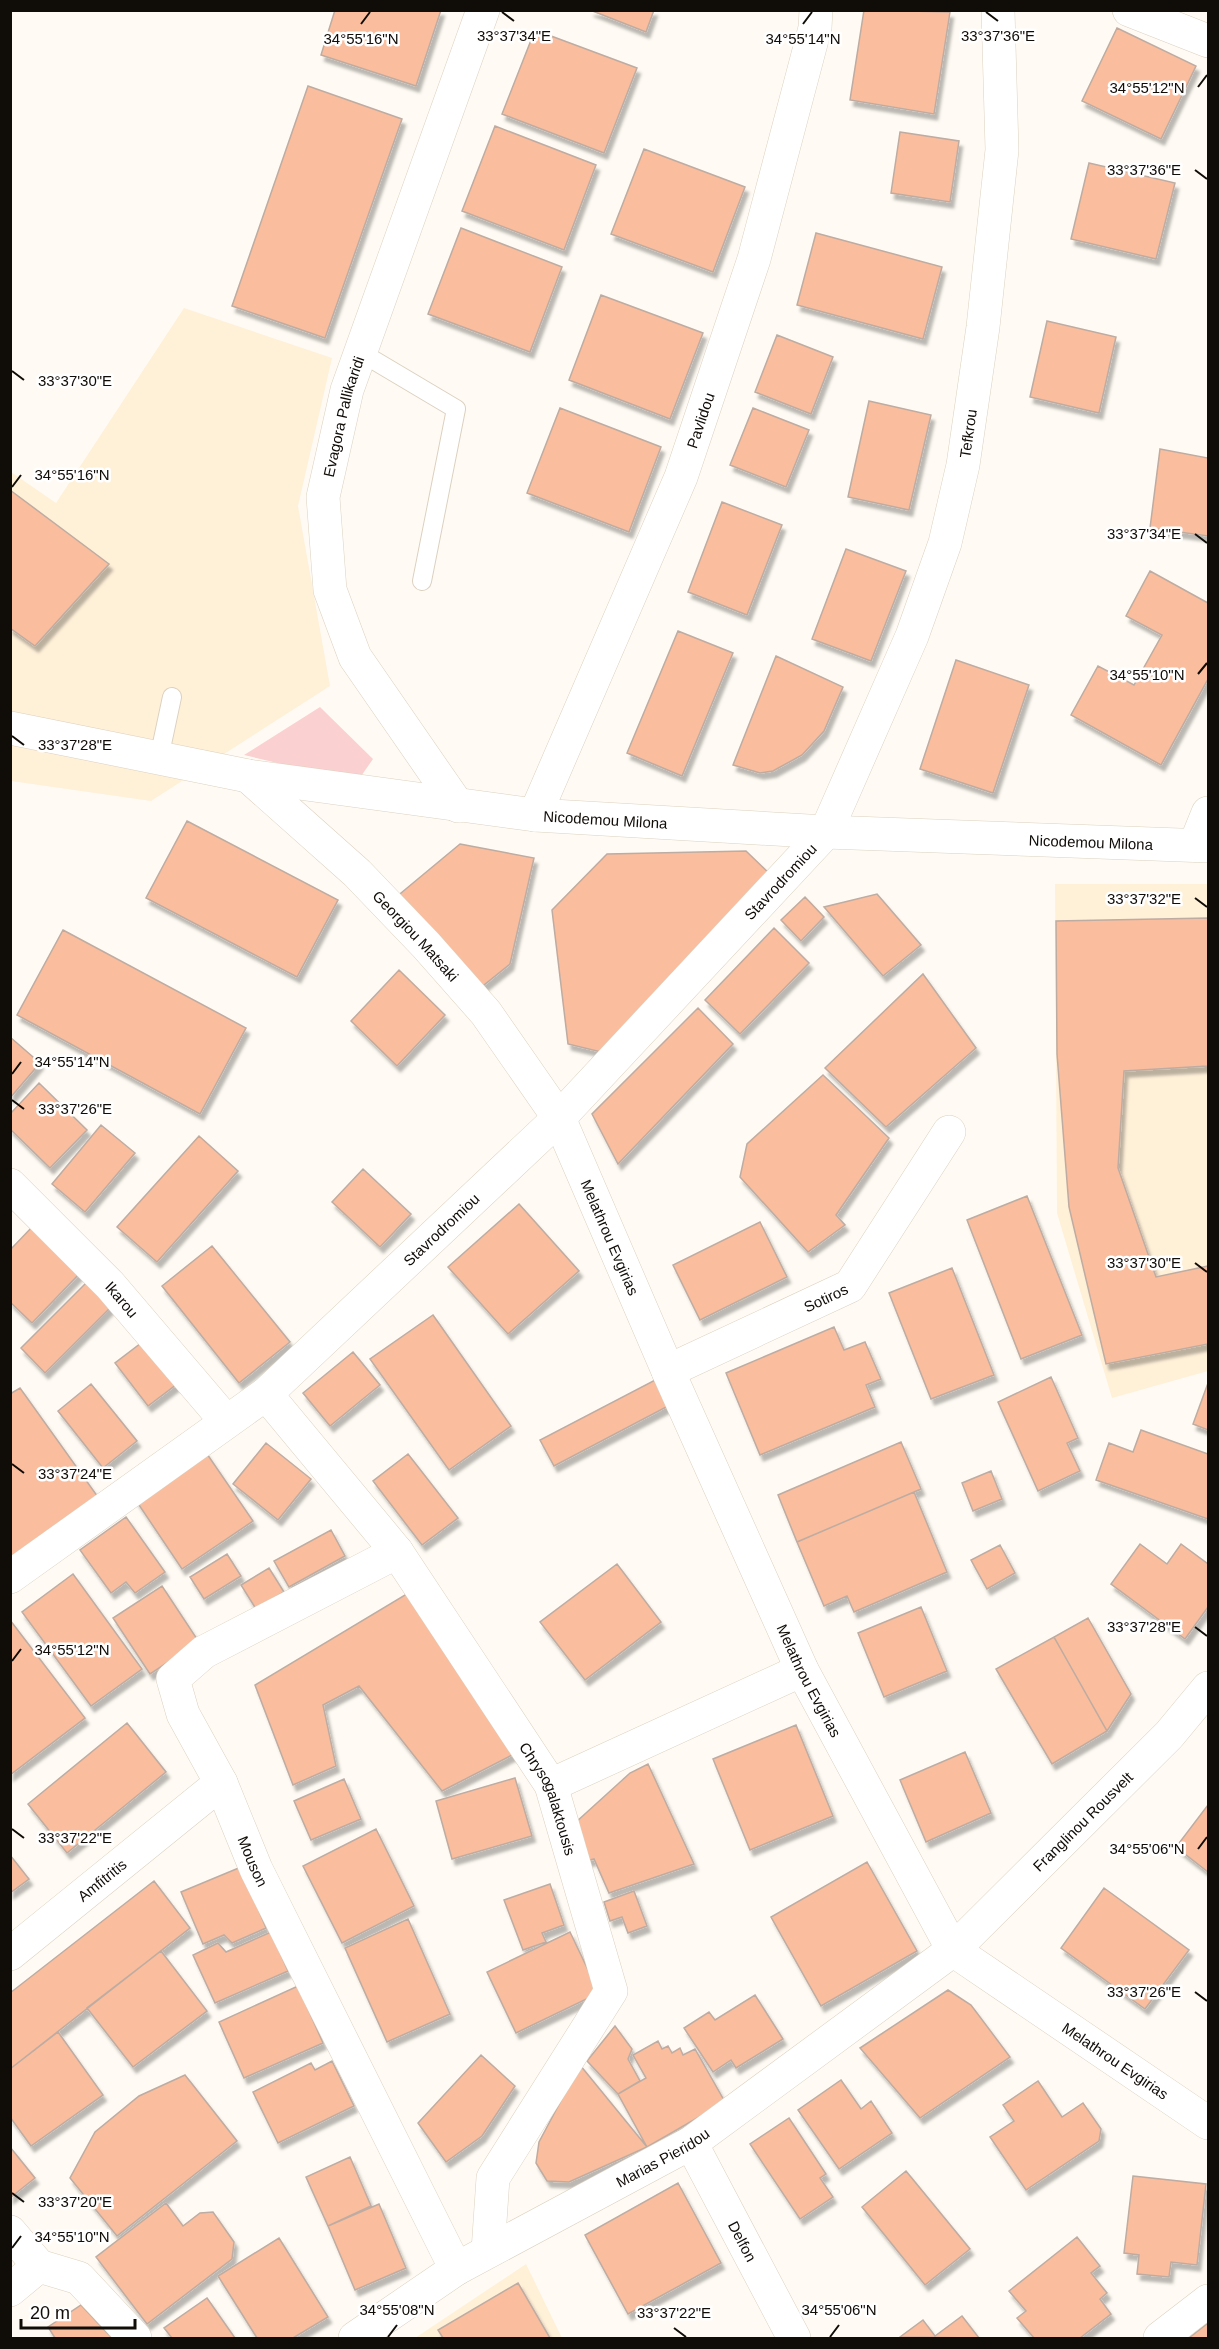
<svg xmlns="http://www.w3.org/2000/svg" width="1219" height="2349" font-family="Arial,sans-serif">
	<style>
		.built { fill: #fff0d8 }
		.green { fill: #fbd0d0 }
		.building { fill: #fabd9d; stroke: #beaca2; stroke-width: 1.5; filter: url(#shadow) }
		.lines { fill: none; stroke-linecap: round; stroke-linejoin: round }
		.service-casing { stroke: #dcd1c0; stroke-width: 20 }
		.minor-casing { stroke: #dcd1c0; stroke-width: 34 }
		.secondary-casing { stroke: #dcd1c0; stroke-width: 34 }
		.service { stroke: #fff; stroke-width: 18 }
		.minor { stroke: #fff; stroke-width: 33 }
		.secondary { stroke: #fff; stroke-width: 33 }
		.ticks { fill: none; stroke: #100c07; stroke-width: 2 }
		.labels { text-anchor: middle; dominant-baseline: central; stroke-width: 5; stroke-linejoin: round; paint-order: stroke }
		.street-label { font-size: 15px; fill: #100c07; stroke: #fff }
		.ticks-label { font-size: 15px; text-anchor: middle; fill: #100c07; stroke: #fff; stroke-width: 5; stroke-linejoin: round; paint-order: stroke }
	</style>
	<defs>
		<filter id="shadow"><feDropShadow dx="3.5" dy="6" stdDeviation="1.5" flood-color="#0004"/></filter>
	</defs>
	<rect width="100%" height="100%" fill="#fffbf4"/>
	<path class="built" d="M184 308 332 358 298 506 330 686 151 801 11 781V472L56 503Z
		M1055 884H1208V1371L1112 1398 1057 1213Z
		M526 2264 562 2338H415Z"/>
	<path class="green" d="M320 707 373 759 357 782 244 755Z"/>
	<path class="building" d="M335 10H441L416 86 321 55Z
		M590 10H654L646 32Z
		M864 10 950 12 934 114 850 100Z
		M1117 28 1196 66 1161 139 1082 101Z
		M535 30 637 68 604 153 502 114Z
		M308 86 402 119 325 338 232 306Z
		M495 126 596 165 564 250 462 211Z
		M900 132 959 141 950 202 891 193Z
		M644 149 745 187 713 272 611 234Z
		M1089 163 1175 183 1156 259 1071 239Z
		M461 228 562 267 530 352 428 314Z
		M816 233 942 267 923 339 797 305Z
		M601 295 703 333 670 419 569 380Z
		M1047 321 1116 337 1099 413 1030 397Z
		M777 335 833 357 811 414 755 392Z
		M869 401 931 415 909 510 848 497Z
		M560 408 661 447 629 532 527 493Z
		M753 408 809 430 786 487 730 465Z
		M1160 449 1208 458V536L1150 528Z
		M10 490 109 564 35 646 10 628Z
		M722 502 782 525 747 615 688 592Z
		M846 549 906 571 871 661 812 639Z
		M1150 571 1208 603V679L1161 765 1071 715 1098 666 1134 685 1162 635 1126 616Z
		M678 631 733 653 682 776 627 753Z
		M776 656 843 687 824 731 802 755 773 771 760 773 733 765Z
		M956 660 1029 685 993 793 920 769Z
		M187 821 338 900 297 977 146 898Z
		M460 844 534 858 510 964 479 989 395 898Z
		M746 851 774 878 601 1052 568 1044 552 910 607 854Z
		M877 894 921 945 883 976 824 907Z
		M805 897 824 917 801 941 781 920Z
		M1208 918V1066L1124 1071 1118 1168 1156 1277 1208 1266V1344L1106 1364 1069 1207 1057 1054 1056 921Z
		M774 928 809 963 740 1034 705 1000Z
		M63 930 246 1028 200 1114 17 1015Z
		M399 970 445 1015 397 1066 351 1021Z
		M923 974 976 1048 886 1127 825 1068Z
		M698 1008 733 1044 618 1164 592 1114Z
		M10 1037 40 1063 10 1098Z
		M823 1075 889 1138 836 1215 845 1225 808 1252 740 1177 747 1144Z
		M39 1083 87 1130 50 1168 10 1129V1114Z
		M101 1125 135 1153 85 1212 52 1184Z
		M199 1136 238 1171 157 1262 117 1227Z
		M363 1169 411 1214 380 1247 332 1202Z
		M1027 1196 1082 1335 1021 1359 967 1220Z
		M519 1204 579 1271 508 1334 448 1267Z
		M760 1222 787 1277 700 1320 673 1265Z
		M33 1226 81 1272 32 1323 10 1302V1250Z
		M212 1246 290 1342 239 1383 162 1286Z
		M952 1268 994 1375 931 1399 889 1293Z
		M86 1283 111 1307 45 1373 21 1348Z
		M433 1315 511 1426 449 1470 370 1359Z
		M834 1327 844 1350 865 1342 881 1379 866 1385 875 1407 760 1455 726 1373Z
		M145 1340 177 1384 148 1406 115 1363Z
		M353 1352 380 1385 330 1426 303 1393Z
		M1051 1377 1078 1438 1067 1443 1080 1471 1038 1491 998 1402Z
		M659 1378 672 1404 554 1466 540 1440Z
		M1208 1383V1430L1193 1424Z
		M91 1384 137 1441 103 1468 58 1411Z
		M20 1388 98 1497 10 1563V1394Z
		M1141 1430 1208 1454V1519L1096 1480 1109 1443 1133 1452Z
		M901 1442 921 1489 797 1542 778 1495Z
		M266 1443 311 1479 278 1520 233 1484Z
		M205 1451 253 1521 182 1569 135 1499Z
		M408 1454 458 1518 422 1545 373 1481Z
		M991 1471 1002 1499 973 1511 962 1483Z
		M914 1492 947 1572 854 1612 847 1596 824 1606 797 1542Z
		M126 1517 165 1572 135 1593 126 1582 111 1593 80 1550Z
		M331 1530 345 1556 289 1587 274 1561Z
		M1140 1544 1167 1564 1181 1544 1208 1564V1607L1185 1639 1111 1584Z
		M1000 1545 1015 1573 987 1589 971 1560Z
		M227 1554 241 1576 204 1599 190 1577Z
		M617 1564 661 1622 585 1680 540 1622Z
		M269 1568 284 1592 256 1609 241 1585Z
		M73 1574 142 1669 91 1706 22 1612Z
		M162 1586 199 1642 150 1674 113 1618Z
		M410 1592 516 1753 442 1791 359 1686 323 1705 336 1766 293 1785 255 1685Z
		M921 1607 947 1671 884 1697 858 1633Z
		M1088 1618 1131 1694 1107 1731 1054 1637Z
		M10 1620 85 1718 10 1775Z
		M1054 1637 1107 1731 1052 1764 996 1669Z
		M127 1723 166 1772 67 1853 28 1804Z
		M796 1725 833 1816 750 1850 713 1759Z
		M965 1752 991 1813 926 1842 900 1780Z
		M648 1764 694 1864 609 1893 594 1859 586 1861 575 1823 630 1773Z
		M515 1778 532 1836 452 1859 436 1801Z
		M344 1779 361 1819 311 1840 294 1801Z
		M1208 1805V1872L1176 1847Z
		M376 1829 414 1906 342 1943 303 1866Z
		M10 1855 29 1879 10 1893Z
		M867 1862 917 1951 821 2006 771 1917Z
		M241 1867 266 1928 232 1943 224 1935 203 1944 181 1892Z
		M154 1881 190 1928 10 2069V1993Z
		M550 1884 564 1925 542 1933 546 1942 523 1950 504 1900Z
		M1104 1888 1189 1950 1145 2009 1061 1948Z
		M634 1891 647 1926 628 1933 622 1917 610 1921 604 1902Z
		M408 1919 450 2014 387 2042 345 1948Z
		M271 1932 288 1971 215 2003 193 1955 218 1943 226 1952Z
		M570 1932 599 1993 516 2033 487 1972Z
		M161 1951 207 2011 133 2067 87 2008Z
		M298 1986 323 2043 244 2078 219 2022Z
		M948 1990 971 2005 1010 2057 920 2118 860 2048Z
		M755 1995 783 2039 736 2068 731 2060 713 2072 684 2028 709 2012 715 2020Z
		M615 2026 632 2049 628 2059 640 2081 618 2094 587 2061Z
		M58 2032 103 2095 31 2146 10 2117V2069Z
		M658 2041 662 2049 668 2046 672 2053 680 2048 683 2055 695 2049 725 2102 647 2147 618 2094 646 2078 633 2055Z
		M481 2055 515 2086 482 2136 446 2162 418 2123Z
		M332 2061 354 2106 278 2143 253 2092 311 2063 315 2070Z
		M580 2065 647 2147 569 2182 547 2181 536 2163 539 2142Z
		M185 2075 237 2141 117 2236 70 2178 95 2132 139 2096Z
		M841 2080 861 2109 871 2101 892 2133 839 2169 798 2110Z
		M1038 2081 1062 2117 1083 2103 1101 2129 1099 2141 1026 2190 990 2137 1014 2121 1003 2105Z
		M789 2118 826 2174 820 2178 833 2197 800 2219 750 2144Z
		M10 2147 35 2178 10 2198Z
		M350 2157 371 2206 328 2226 306 2177Z
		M906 2171 970 2249 925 2285 862 2207Z
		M1133 2176 1206 2184 1197 2265 1171 2262 1169 2277 1137 2274 1139 2255 1124 2253Z
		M678 2183 721 2263 628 2314 585 2235Z
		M166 2203 183 2226 200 2213 213 2212 234 2242 232 2259 147 2324 96 2257Z
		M379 2204 406 2268 355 2290 328 2226Z
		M1077 2237 1100 2266 1091 2273 1107 2293 1100 2299 1111 2314 1080 2338H1034L1017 2318 1026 2311 1009 2291Z
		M279 2238 328 2317 293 2338H257L218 2276Z
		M518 2283 550 2338H443L438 2330Z
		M207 2298 235 2338H172L164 2328Z
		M81 2305 112 2338H55L48 2327Z
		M962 2316 979 2338 900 2337 923 2320 935 2336Z
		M1208 2323V2338H1189Z"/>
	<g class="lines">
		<g class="service-casing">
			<path id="service" d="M360 352 456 409 422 581
				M159 758 172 697"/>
		</g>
		<g class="minor-casing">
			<g id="minor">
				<path d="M1129 10 1208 41"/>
				<path id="s1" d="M248 776 357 873 426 945 486 1013 559 1118 668 1371 802 1670 953 1950 1208 2123"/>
				<path id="s2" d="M458 806 355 657 330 590 323 497 347 390 483 10"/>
				<path id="s3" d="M535 815 681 477 754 259 815 28 816 10"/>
				<path d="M1195 845 1208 813"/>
				<path id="s4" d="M10 1185 110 1285 226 1421"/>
				<path id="s5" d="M668 1371 850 1286 949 1132"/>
				<path id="s6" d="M266 1394 397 1552 551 1785 611 1991 493 2178 488 2251"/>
				<path id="s7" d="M397 1552 204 1652 173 1679 183 1714 221 1783 256 1869 456 2269"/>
				<path id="s8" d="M10 1577 266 1394 559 1118 826 832 912 636 945 543 963 465 983 327 1002 150 998 10"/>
				<path d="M551 1785 802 1670"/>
				<path id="s9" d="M10 1954 221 1783"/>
				<path id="s10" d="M691 2143 794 2338"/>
				<path d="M10 2232 39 2266 79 2278 135 2338"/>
				<path d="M10 2290 39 2266"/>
				<path id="s11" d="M355 2338 456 2269 691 2143 953 1950 1169 1735 1208 1688"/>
				<path d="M1160 2338 1208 2301"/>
			</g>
		</g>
		<g class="secondary-casing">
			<g id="secondary">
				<path id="s12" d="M10 728 248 776 535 815 826 832 1208 846"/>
			</g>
		</g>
		<use href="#service" class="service"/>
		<use href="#minor" class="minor"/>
		<use href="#secondary" class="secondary"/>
	</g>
	<path class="ticks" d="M502 12 514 21M986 12 998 21M361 24 370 12M803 24 812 12M1198 87 1207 75M1195 170 1207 179M12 371 24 380M12 487 21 475M1195 534 1207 543M1198 674 1207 663M12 736 24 745M1195 898 1207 907M12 1074 21 1062M12 1100 24 1109M1195 1263 1207 1272M12 1464 24 1473M1195 1627 1207 1636M12 1661 21 1649M12 1829 24 1838M1198 1849 1207 1837M1195 1992 1207 2001M12 2193 24 2202M12 2248 21 2236M674 2328 686 2337M388 2337 397 2325M830 2337 839 2325"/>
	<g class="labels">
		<g class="street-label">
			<text stroke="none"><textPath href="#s2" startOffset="429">Evagora Pallikaridi</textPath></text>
			<text stroke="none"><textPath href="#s3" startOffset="428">Pavlidou</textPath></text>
			<text stroke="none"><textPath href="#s8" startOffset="1533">Tefkrou</textPath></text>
			<text stroke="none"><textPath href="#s12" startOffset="603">Nicodemou Milona</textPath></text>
			<text stroke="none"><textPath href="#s12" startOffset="1089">Nicodemou Milona</textPath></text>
			<text stroke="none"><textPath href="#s8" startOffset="1041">Stavrodromiou</textPath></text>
			<text stroke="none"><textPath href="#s1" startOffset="232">Georgiou Matsaki</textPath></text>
			<text stroke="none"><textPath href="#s8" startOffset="555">Stavrodromiou</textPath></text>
			<text stroke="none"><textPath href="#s1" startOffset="594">Melathrou Evgirias</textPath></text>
			<text stroke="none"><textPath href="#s5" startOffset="174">Sotiros</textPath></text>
			<text stroke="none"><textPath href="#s4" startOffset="160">Ikarou</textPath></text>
			<text stroke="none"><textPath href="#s1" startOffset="1080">Melathrou Evgirias</textPath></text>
			<text stroke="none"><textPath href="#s6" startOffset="496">Chrysogalaktousis</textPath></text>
			<text stroke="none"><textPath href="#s11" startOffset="897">Franglinou Rousvelt</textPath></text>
			<text stroke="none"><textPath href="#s7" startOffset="458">Mouson</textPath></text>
			<text stroke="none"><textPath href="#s9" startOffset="118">Amfitritis</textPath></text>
			<text stroke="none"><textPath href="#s1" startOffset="1582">Melathrou Evgirias</textPath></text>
			<text stroke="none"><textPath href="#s11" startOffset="357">Marias Pieridou</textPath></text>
			<text stroke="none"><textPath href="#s10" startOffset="111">Delfon</textPath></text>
		</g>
	</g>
	<g class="ticks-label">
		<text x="514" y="41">33°37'34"E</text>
		<text x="998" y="41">33°37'36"E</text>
		<text x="361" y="44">34°55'16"N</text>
		<text x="803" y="44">34°55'14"N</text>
		<text x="1147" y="93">34°55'12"N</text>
		<text x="1144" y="175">33°37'36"E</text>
		<text x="75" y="386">33°37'30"E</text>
		<text x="72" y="480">34°55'16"N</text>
		<text x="1144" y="539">33°37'34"E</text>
		<text x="1147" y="680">34°55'10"N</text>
		<text x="75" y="750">33°37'28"E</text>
		<text x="1144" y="904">33°37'32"E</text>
		<text x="72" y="1067">34°55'14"N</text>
		<text x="75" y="1114">33°37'26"E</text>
		<text x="1144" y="1268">33°37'30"E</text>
		<text x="75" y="1479">33°37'24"E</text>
		<text x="1144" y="1632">33°37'28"E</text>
		<text x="72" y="1655">34°55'12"N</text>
		<text x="75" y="1843">33°37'22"E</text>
		<text x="1147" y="1854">34°55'06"N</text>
		<text x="1144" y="1997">33°37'26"E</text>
		<text x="75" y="2207">33°37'20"E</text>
		<text x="72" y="2242">34°55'10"N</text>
		<text x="397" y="2315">34°55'08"N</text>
		<text x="839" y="2315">34°55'06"N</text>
		<text x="674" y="2318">33°37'22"E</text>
	</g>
	<rect width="1219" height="2349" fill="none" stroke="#100c07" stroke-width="24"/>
	<path d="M21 2319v9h114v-9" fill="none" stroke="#100c07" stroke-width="3"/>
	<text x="30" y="2319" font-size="18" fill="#100c07" stroke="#ffffff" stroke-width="4.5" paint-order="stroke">20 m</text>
</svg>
